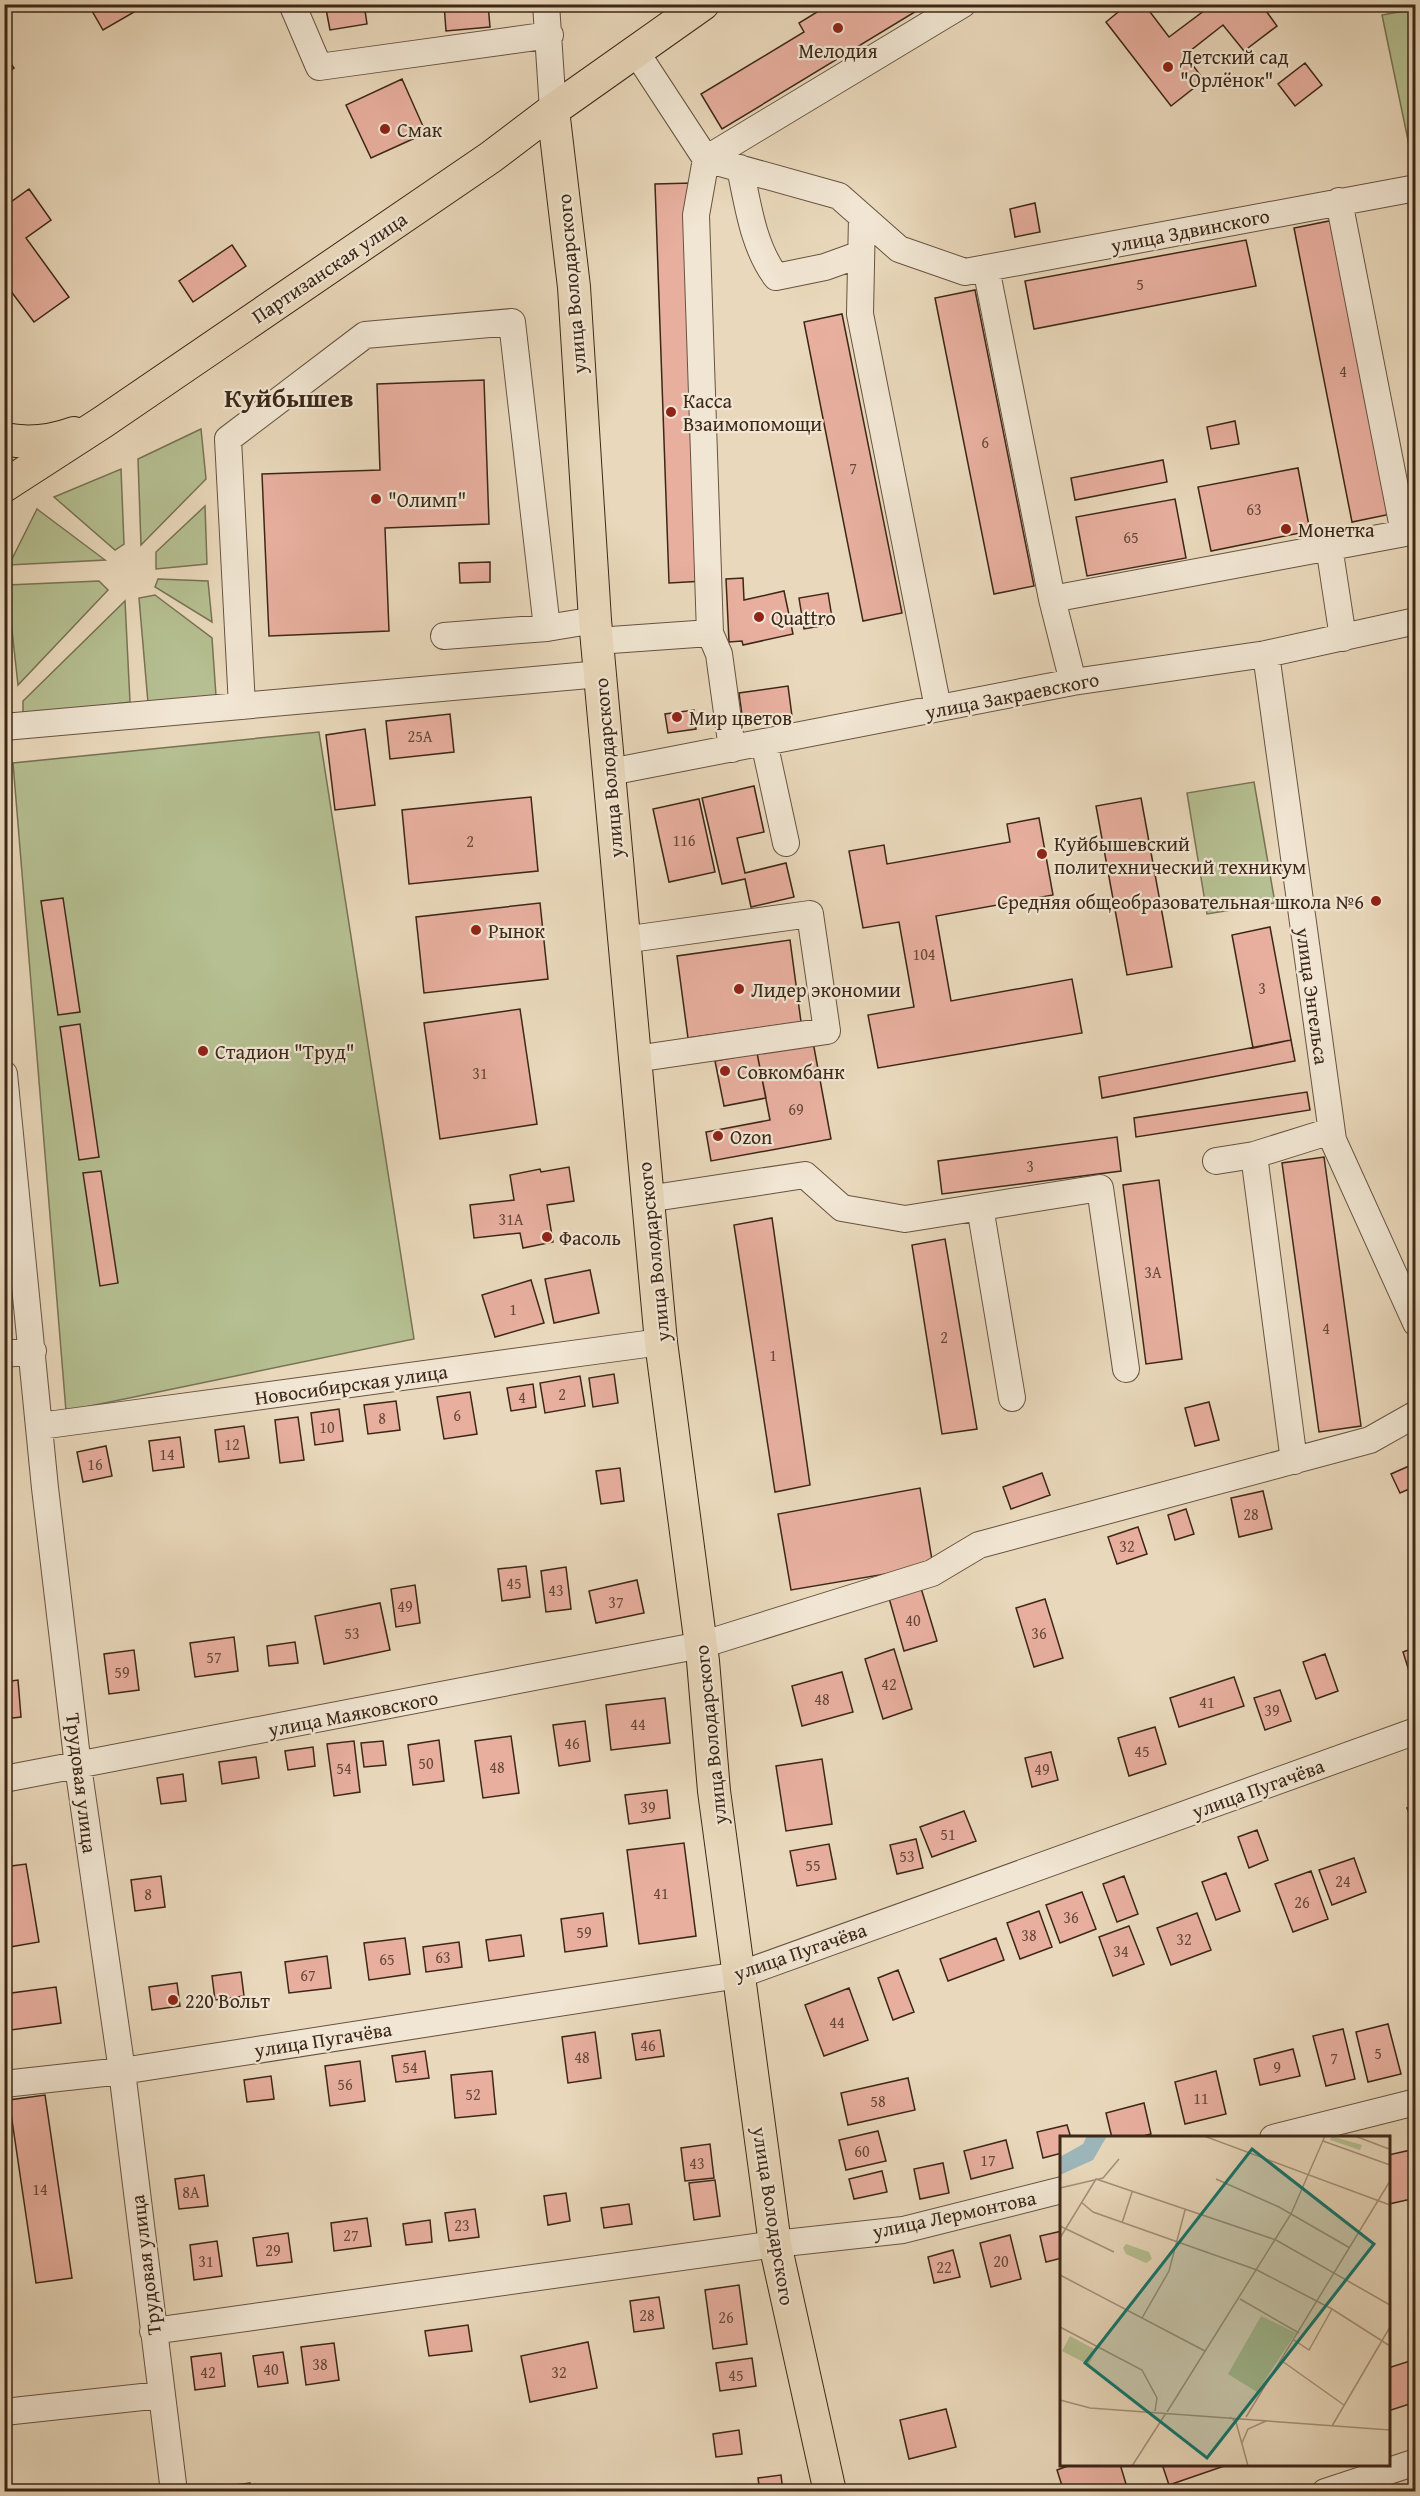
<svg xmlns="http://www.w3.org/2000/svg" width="1420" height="2496" font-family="'Gentium Book Plus',serif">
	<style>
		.green { fill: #b5bf91; stroke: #787354; stroke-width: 1.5 }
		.building { fill: #e8af9f; stroke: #3c2718; stroke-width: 1.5 }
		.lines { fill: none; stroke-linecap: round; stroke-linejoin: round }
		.minor-casing { stroke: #675341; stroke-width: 28 }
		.major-casing { stroke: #3c2718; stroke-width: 34 }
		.minor { stroke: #f1e6d3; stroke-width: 26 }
		.major { stroke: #e9d8bb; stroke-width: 32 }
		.poi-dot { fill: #8f2418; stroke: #f1e6d3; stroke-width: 2 }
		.labels { text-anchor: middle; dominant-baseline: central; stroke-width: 4.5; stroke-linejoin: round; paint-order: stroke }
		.number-label { font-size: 16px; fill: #67493a }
		.poi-label { font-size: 20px; fill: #3c2718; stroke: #f1e6d3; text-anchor: start }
		.street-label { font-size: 20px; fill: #3c2718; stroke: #f1e6d3 }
		.district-label { font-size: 26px; font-weight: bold; fill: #3c2718; stroke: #f1e6d3 }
		.inset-road { fill: none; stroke: #a4917a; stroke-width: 1.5 }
		.view { fill: #0f766e; fill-opacity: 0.15; stroke: #0f766e; stroke-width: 3 }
		.inset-edge { fill: none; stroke: #3c2718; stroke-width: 3 }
	</style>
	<rect width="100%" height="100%" fill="#e9d8bb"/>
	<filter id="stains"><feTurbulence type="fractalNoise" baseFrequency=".00333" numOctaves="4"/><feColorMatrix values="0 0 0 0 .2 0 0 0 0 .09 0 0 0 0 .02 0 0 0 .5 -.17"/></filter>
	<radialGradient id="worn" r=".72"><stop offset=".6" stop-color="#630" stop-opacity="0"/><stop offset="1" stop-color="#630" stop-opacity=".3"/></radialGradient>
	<path class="green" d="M1415 9 1416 164H1413L1382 15Z
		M201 429 206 479 141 545 138 459Z
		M121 469 124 544 115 550 54 497Z
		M205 506 207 564 156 569V552Z
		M37 509 105 560 9 565Z
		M158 579 208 581 212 622 155 587Z
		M99 581 108 590 18 685 7 585Z
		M155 595 212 638 216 696 148 703 139 598Z
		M125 601 130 702 23 716V701Z
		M319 732 414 1339 66 1411 13 763Z
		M1254 782 1275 903 1207 914 1187 793Z"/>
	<path class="building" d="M88 4H148L103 30Z
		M325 4H364L367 24 330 30Z
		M444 4H488L490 27 446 31Z
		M830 4H928L722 129 701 94 804 32 799 23Z
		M1128 4H1144L1169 37 1209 7 1207 4H1261L1277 26 1244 51 1223 25 1185 55 1204 80 1171 106 1106 22Z
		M4 54 14 68 4 75Z
		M1305 63 1322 85 1295 106 1278 84Z
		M402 79 426 133 371 158 346 105Z
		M692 183 705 581 669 583 655 184Z
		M29 189 51 220 26 238 69 297 34 322 4 282V207Z
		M1035 203 1040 232 1015 237 1010 209Z
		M1334 220 1391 514 1352 522 1294 228Z
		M1246 240 1256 286 1034 329 1025 281Z
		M232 245 246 266 193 302 179 281Z
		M975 290 1034 586 994 594 935 298Z
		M842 314 902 613 863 621 804 322Z
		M484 380 489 524 385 528 389 631 269 636 262 474 380 470 377 384Z
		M1235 421 1239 444 1211 449 1207 427Z
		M1163 460 1167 482 1075 500 1071 478Z
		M1298 468 1310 531 1211 551 1198 487Z
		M1175 499 1186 558 1087 576 1076 517Z
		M490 562V582L460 583 459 563Z
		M743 578 744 600 784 591 793 634 743 645 742 641 729 642 726 579Z
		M828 593 833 624 804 629 799 598Z
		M788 686 792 716 743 722 739 693Z
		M694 710 696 729 668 733 665 714Z
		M450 714 454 752 390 759 386 721Z
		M365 729 375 805 335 810 326 735Z
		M754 786 764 832 737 838 745 873 786 863 794 897 751 907 745 879 722 884 702 798Z
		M531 797 538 871 409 884 402 810Z
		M1141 798 1172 967 1127 975 1096 806Z
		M699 799 715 872 669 882 653 809Z
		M1039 818 1053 895 936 916 951 1001 1072 979 1082 1033 878 1068 868 1015 914 1007 899 922 863 928 849 851 884 845 887 864 1010 842 1007 824Z
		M63 898 80 1012 58 1015 41 901Z
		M540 903 548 979 424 993 416 917Z
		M1270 927 1291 1040 1253 1048 1232 935Z
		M790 940 801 1022 688 1038 677 956Z
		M520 1009 537 1124 440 1139 424 1023Z
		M80 1024 99 1157 79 1160 60 1027Z
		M1291 1040 1295 1061 1102 1098 1099 1077Z
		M813 1042 831 1139 711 1161 706 1132 770 1120 757 1053Z
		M757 1053 766 1098 724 1106 715 1061Z
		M1307 1092 1310 1110 1136 1137 1134 1118Z
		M1117 1137 1121 1171 942 1194 938 1161Z
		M1324 1157 1361 1426 1319 1432 1282 1163Z
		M569 1167 574 1201 547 1205 553 1242 523 1248 520 1233 474 1238 470 1205 514 1200 510 1175 540 1169 541 1172Z
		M101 1171 118 1283 100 1286 83 1173Z
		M1159 1180 1182 1359 1146 1364 1123 1185Z
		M772 1218 810 1485 775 1492 734 1225Z
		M945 1239 977 1429 942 1434 912 1245Z
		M590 1270 599 1313 554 1323 545 1279Z
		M531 1280 544 1323 495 1337 482 1295Z
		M614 1374 618 1403 593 1407 589 1378Z
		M580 1376 585 1406 545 1413 540 1383Z
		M533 1384 536 1407 511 1411 507 1388Z
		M470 1392 477 1434 444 1439 437 1397Z
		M396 1401 400 1430 368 1434 364 1405Z
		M1209 1402 1219 1440 1195 1446 1185 1408Z
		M339 1409 343 1441 315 1445 311 1413Z
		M298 1417 304 1460 280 1463 275 1420Z
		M244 1426 249 1458 219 1462 215 1430Z
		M180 1437 184 1467 153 1471 149 1441Z
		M106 1446 112 1476 83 1482 77 1452Z
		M1416 1463V1486L1400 1493 1391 1474Z
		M620 1468 624 1501 601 1504 596 1471Z
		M1042 1473 1050 1495 1011 1509 1003 1487Z
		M920 1488 933 1566 791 1590 778 1514Z
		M1263 1491 1272 1529 1239 1537 1231 1498Z
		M1186 1509 1194 1534 1175 1540 1168 1515Z
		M1138 1527 1147 1554 1117 1564 1108 1537Z
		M4 1533 8 1570H4Z
		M526 1566 530 1597 502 1601 498 1569Z
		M566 1567 571 1609 546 1612 541 1571Z
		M637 1580 644 1613 596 1623 589 1591Z
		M415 1585 420 1623 396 1627 391 1589Z
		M921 1588 937 1641 904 1651 889 1598Z
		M1045 1599 1063 1658 1034 1667 1016 1608Z
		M380 1603 390 1650 324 1664 315 1616Z
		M234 1637 238 1671 195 1677 190 1643Z
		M295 1642 298 1663 269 1666 267 1646Z
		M1416 1647V1672L1410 1674 1403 1652Z
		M894 1649 912 1709 883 1719 865 1659Z
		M134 1650 139 1690 109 1694 104 1654Z
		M1325 1654 1338 1691 1316 1699 1303 1662Z
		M842 1672 853 1712 802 1726 792 1686Z
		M1234 1677 1244 1706 1179 1727 1170 1698Z
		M18 1680 21 1717 4 1719V1682Z
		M1280 1690 1291 1721 1265 1730 1254 1698Z
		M665 1698 670 1743 611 1750 606 1705Z
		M585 1721 590 1761 559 1766 553 1725Z
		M1155 1727 1166 1764 1129 1776 1118 1738Z
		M511 1736 519 1793 483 1798 475 1741Z
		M439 1740 444 1781 413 1785 408 1745Z
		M354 1741 360 1792 334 1796 327 1744Z
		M383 1741 386 1765 364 1767 361 1743Z
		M313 1747 315 1766 288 1770 285 1751Z
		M1051 1752 1058 1780 1032 1787 1025 1758Z
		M256 1757 259 1778 222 1784 219 1762Z
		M822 1759 832 1824 786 1831 776 1766Z
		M183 1774 186 1801 161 1804 157 1778Z
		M667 1790 670 1818 629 1824 625 1795Z
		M1416 1805V1830L1407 1808Z
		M964 1811 976 1841 932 1857 920 1827Z
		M1257 1830 1268 1860 1249 1868 1238 1837Z
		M916 1839 923 1868 897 1874 890 1845Z
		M684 1843 696 1936 639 1944 627 1850Z
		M829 1844 836 1879 797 1886 790 1851Z
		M1354 1858 1366 1892 1332 1905 1319 1870Z
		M26 1864 39 1942 4 1948V1867Z
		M1311 1871 1328 1919 1293 1932 1275 1884Z
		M1226 1873 1240 1911 1216 1920 1202 1882Z
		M161 1876 165 1907 135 1911 131 1880Z
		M1124 1876 1138 1914 1117 1922 1103 1884Z
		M1082 1892 1096 1929 1060 1943 1046 1905Z
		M1039 1911 1052 1947 1020 1959 1007 1923Z
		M603 1913 607 1946 565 1952 561 1919Z
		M1197 1913 1211 1950 1171 1965 1157 1928Z
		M1129 1926 1144 1964 1113 1976 1099 1937Z
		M521 1935 524 1956 489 1961 486 1940Z
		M405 1938 410 1974 369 1980 364 1943Z
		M996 1938 1004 1960 948 1981 940 1959Z
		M459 1942 462 1967 426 1972 423 1947Z
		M327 1956 331 1988 289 1993 285 1962Z
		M898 1970 914 2012 893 2020 878 1978Z
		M241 1972 244 1996 215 2000 212 1976Z
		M177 1983 180 2006 152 2010 149 1987Z
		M56 1987 61 2023 4 2031V1994Z
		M849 1988 868 2040 824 2056 805 2005Z
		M1388 2024 1401 2074 1368 2082 1356 2032Z
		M1343 2029 1355 2079 1326 2086 1313 2036Z
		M660 2030 664 2056 636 2060 632 2034Z
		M595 2032 601 2078 568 2083 562 2037Z
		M1293 2049 1300 2076 1260 2085 1254 2059Z
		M425 2051 429 2078 396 2082 392 2056Z
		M360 2061 365 2101 330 2106 325 2066Z
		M492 2071 496 2114 455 2118 451 2075Z
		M1216 2071 1226 2114 1185 2124 1175 2082Z
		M271 2076 274 2099 247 2102 244 2080Z
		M908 2078 915 2110 848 2125 841 2093Z
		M45 2095 72 2278 36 2283 9 2100Z
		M1144 2103 1151 2134 1135 2138H1112L1106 2113Z
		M1067 2125 1071 2138H1062V2153L1043 2158 1037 2132Z
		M878 2131 886 2161 846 2170 839 2140Z
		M1006 2140 1013 2168 971 2179 964 2151Z
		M710 2144 714 2178 685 2181 681 2148Z
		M1411 2150 1416 2168V2198L1389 2204 1388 2155Z
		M943 2163 949 2193 920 2199 914 2169Z
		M882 2171 887 2192 854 2199 849 2179Z
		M204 2175 208 2206 179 2209 175 2179Z
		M715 2180 720 2216 694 2220 689 2183Z
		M566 2193 570 2221 548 2225 544 2196Z
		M629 2204 632 2224 604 2228 601 2208Z
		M475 2209 479 2237 449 2241 445 2213Z
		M367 2218 371 2246 334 2251 331 2223Z
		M430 2220 432 2242 406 2245 403 2224Z
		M1062 2231V2258L1046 2262 1040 2236Z
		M288 2233 292 2262 257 2266 253 2238Z
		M1010 2235 1021 2279 991 2287 980 2243Z
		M217 2241 222 2276 194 2280 190 2245Z
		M953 2250 960 2277 934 2283 928 2257Z
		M739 2285 747 2344 713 2349 705 2290Z
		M659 2297 664 2328 634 2332 630 2301Z
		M468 2325 472 2351 429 2356 425 2331Z
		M588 2342 597 2388 530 2402 521 2356Z
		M334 2343 339 2380 306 2385 301 2347Z
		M283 2352 288 2383 258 2387 253 2356Z
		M221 2353 225 2386 195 2390 191 2357Z
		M752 2358 756 2386 720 2391 716 2363Z
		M1416 2359V2402L1388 2411V2368Z
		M946 2409 956 2447 909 2459 900 2420Z
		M739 2430 742 2454 716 2457 713 2434Z
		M1073 2464H1120L1126 2484 1106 2492H1064L1057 2470Z
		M1162 2464H1230L1169 2485Z
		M781 2475 783 2492H760L758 2478Z
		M250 2483 251 2492H212L211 2488Z"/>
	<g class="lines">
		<g class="minor-casing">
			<path id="minor" d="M292 4 319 67 550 35
				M546 4 553 110
				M636 52 706 159 839 196 899 249 965 272 1416 188
				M740 168C748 205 753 246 776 277L825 267 861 254
				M1339 201 1404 533
				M862 217 860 314 938 708
				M986 268 1052 599
				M1329 546 1343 638
				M710 633 719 654 732 749
				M444 636 547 628 595 620
				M597 641 710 633 696 215 706 159 963 4
				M1266 654 1333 1140 1416 1323
				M1073 682 1052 599 1416 531
				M242 706 228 439 365 335 512 322 547 628
				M4 727 600 674
				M764 742 786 843
				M610 772 1073 682 1266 654 1416 621
				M623 940 810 914 827 1031 635 1059
				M4 1074 45 1488 78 1766 122 2071 174 2492
				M1216 1161 1254 1155
				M647 1199 805 1175 842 1208 905 1219 1100 1188 1126 1369
				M980 1207 1012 1398
				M4 1354 33 1351
				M40 1426 661 1342
				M1294 1461 1254 1155 1331 1131
				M4 1779 701 1645 932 1573 979 1545 1370 1440 1416 1414
				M4 2084 122 2071 739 1975 1416 1731
				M1273 2138 1416 2102
				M153 2331 775 2244 903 2230 1062 2190
				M4 2412 161 2395
				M1325 2492 1416 2462"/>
		</g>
		<g class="major-casing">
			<path id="major" d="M553 110 574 287 595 620 661 1342 703 1661 714 1791 775 2244 830 2492
				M4 439C28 444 52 441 74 433
				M4 486 103 422 491 157 553 110 703 4"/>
		</g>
		<use href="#minor" class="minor"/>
		<use href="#major" class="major"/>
	</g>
	<g class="poi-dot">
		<circle cx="838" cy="28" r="6"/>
		<circle cx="1168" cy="67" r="6"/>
		<circle cx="385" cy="129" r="6"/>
		<circle cx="671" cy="412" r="6"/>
		<circle cx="376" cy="499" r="6"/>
		<circle cx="1286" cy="529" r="6"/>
		<circle cx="759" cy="617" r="6"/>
		<circle cx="677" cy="717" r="6"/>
		<circle cx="1042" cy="854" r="6"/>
		<circle cx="1376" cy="901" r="6"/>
		<circle cx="476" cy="930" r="6"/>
		<circle cx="739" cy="989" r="6"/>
		<circle cx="203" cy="1051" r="6"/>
		<circle cx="725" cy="1071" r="6"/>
		<circle cx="718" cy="1136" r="6"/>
		<circle cx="547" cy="1237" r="6"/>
		<circle cx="173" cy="2000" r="6"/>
	</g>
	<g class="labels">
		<g class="number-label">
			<text x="1140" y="284">5</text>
			<text x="1343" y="371">4</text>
			<text x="985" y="442">6</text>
			<text x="853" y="468">7</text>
			<text x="1254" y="509">63</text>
			<text x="1131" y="537">65</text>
			<text x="420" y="736">25А</text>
			<text x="684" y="840">116</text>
			<text x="470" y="841">2</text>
			<text x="924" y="954">104</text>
			<text x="1262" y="988">3</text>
			<text x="480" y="1073">31</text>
			<text x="796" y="1109">69</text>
			<text x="1030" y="1166">3</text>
			<text x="511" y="1219">31А</text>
			<text x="1153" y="1272">3А</text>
			<text x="513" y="1309">1</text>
			<text x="1326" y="1328">4</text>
			<text x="944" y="1337">2</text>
			<text x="773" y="1355">1</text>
			<text x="562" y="1394">2</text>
			<text x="522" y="1397">4</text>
			<text x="457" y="1415">6</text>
			<text x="382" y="1418">8</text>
			<text x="327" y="1427">10</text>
			<text x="232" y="1444">12</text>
			<text x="167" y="1454">14</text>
			<text x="95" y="1464">16</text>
			<text x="1251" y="1514">28</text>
			<text x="1127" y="1546">32</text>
			<text x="514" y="1583">45</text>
			<text x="556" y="1590">43</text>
			<text x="616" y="1602">37</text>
			<text x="405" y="1606">49</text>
			<text x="913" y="1620">40</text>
			<text x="352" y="1633">53</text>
			<text x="1039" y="1633">36</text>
			<text x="214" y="1657">57</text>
			<text x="122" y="1672">59</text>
			<text x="889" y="1684">42</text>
			<text x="822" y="1699">48</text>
			<text x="1207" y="1702">41</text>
			<text x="1272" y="1710">39</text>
			<text x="638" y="1724">44</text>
			<text x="572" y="1743">46</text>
			<text x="1142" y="1751">45</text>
			<text x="426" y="1763">50</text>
			<text x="497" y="1767">48</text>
			<text x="344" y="1768">54</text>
			<text x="1042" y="1769">49</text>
			<text x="648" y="1807">39</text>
			<text x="948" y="1834">51</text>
			<text x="907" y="1856">53</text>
			<text x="813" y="1865">55</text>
			<text x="1343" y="1881">24</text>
			<text x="661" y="1893">41</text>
			<text x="148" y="1894">8</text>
			<text x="1302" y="1902">26</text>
			<text x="1071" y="1917">36</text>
			<text x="584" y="1932">59</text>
			<text x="1029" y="1935">38</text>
			<text x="1184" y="1939">32</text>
			<text x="1121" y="1951">34</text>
			<text x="443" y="1957">63</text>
			<text x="387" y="1959">65</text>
			<text x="308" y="1975">67</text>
			<text x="837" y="2022">44</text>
			<text x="648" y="2045">46</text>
			<text x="1378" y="2053">5</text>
			<text x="582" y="2057">48</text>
			<text x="1334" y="2058">7</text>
			<text x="410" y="2067">54</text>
			<text x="1277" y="2067">9</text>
			<text x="345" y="2084">56</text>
			<text x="473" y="2094">52</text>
			<text x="1201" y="2098">11</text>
			<text x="878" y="2101">58</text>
			<text x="862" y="2151">60</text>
			<text x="988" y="2160">17</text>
			<text x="697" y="2163">43</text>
			<text x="40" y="2189">14</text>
			<text x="191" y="2192">8А</text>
			<text x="462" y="2225">23</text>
			<text x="351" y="2235">27</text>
			<text x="273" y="2250">29</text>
			<text x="206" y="2261">31</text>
			<text x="1001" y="2261">20</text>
			<text x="944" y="2267">22</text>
			<text x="647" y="2315">28</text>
			<text x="726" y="2317">26</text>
			<text x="320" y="2364">38</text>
			<text x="271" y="2369">40</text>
			<text x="208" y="2372">42</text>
			<text x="559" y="2372">32</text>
			<text x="736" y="2375">45</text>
		</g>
		<g class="poi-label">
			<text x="838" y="50" text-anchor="middle">Мелодия</text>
			<text x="1180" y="56">Детский сад<tspan x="1180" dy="23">"Орлёнок"</tspan></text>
			<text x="397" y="129">Смак</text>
			<text x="683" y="400">Касса<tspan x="683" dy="23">Взаимопомощи</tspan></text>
			<text x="388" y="499">"Олимп"</text>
			<text x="1298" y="529">Монетка</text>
			<text x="771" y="617">Quattro</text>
			<text x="689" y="717">Мир цветов</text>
			<text x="1054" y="843">Куйбышевский<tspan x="1054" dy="23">политехнический техникум</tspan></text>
			<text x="1364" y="901" text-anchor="end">Средняя общеобразовательная школа №6</text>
			<text x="488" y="930">Рынок</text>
			<text x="751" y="989">Лидер экономии</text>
			<text x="215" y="1051">Стадион "Труд"</text>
			<text x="737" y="1071">Совкомбанк</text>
			<text x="730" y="1136">Ozon</text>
			<text x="559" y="1237">Фасоль</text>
			<text x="185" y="2000">220 Вольт</text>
		</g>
		<g class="street-label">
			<text transform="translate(1190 230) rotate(-11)">улица Здвинского</text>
			<text transform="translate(329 267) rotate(-34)">Партизанская улица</text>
			<text transform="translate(571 284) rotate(-95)">улица Володарского</text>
			<text transform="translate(1012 695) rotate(-11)">улица Закраевского</text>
			<text transform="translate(608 768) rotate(-95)">улица Володарского</text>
			<text transform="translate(1313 996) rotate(82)">улица Энгельса</text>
			<text transform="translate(653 1252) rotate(-96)">улица Володарского</text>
			<text transform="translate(351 1384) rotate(-8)">Новосибирская улица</text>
			<text transform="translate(353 1713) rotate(-11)">улица Маяковского</text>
			<text transform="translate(710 1735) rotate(-96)">улица Володарского</text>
			<text transform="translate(82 1783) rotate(83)">Трудовая улица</text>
			<text transform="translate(1258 1788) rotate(-20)">улица Пугачёва</text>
			<text transform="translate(800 1951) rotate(-19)">улица Пугачёва</text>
			<text transform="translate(323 2039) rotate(-9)">улица Пугачёва</text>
			<text transform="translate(954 2214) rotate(-12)">улица Лермонтова</text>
			<text transform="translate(774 2216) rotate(81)">улица Володарского</text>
			<text transform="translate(145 2265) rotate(-97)">Трудовая улица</text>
		</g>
		<g class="district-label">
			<text x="289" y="397">Куйбышев</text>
		</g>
	</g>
	<g transform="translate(1060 2136)">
		<rect width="330" height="330" fill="#e9d8bb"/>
		<path d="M271 0 302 9 300 14 270 4ZM66 108 89 116 92 123 86 127 66 118 63 112ZM201 180 236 197 197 256 168 238ZM10 200 36 214 29 229 2 215Z" fill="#b5bf91"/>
		<path d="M27 0H47L33 24 0 39V21L23 8Z" fill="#9cb7bb"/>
		<path class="inset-road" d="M144 0 330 69M295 0 329 13M263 5 330 29M156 43 219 71 290 112M0 52 43 42 59 23M21 66 33 76 197 134 272 173 330 210M62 87 72 56M0 90 54 116M0 102 36 43 216 104 330 169M0 139 145 215M180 163 239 197M82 182 109 135 125 74M0 191 82 234 97 262 95 275M234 204 249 214 272 173M222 225 284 269M0 264 30 272 330 294M107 276 231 78 265 0M170 281 176 286 188 330M186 281 330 45M272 290 330 191M182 307 188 293 206 285M72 330 106 277"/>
		<path class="view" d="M192 13 314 108 147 322 25 227Z"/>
		<rect width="330" height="330" class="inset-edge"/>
	</g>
	<rect width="1420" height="2496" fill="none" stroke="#e9d8bb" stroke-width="24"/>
	<rect x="6" y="6" width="1408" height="2484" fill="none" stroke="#3c2718" stroke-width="3"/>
	<rect x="12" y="12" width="1396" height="2472" fill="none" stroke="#3c2718" stroke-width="1.5"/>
	<rect width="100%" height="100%" filter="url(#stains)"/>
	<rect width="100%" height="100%" fill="url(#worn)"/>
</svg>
